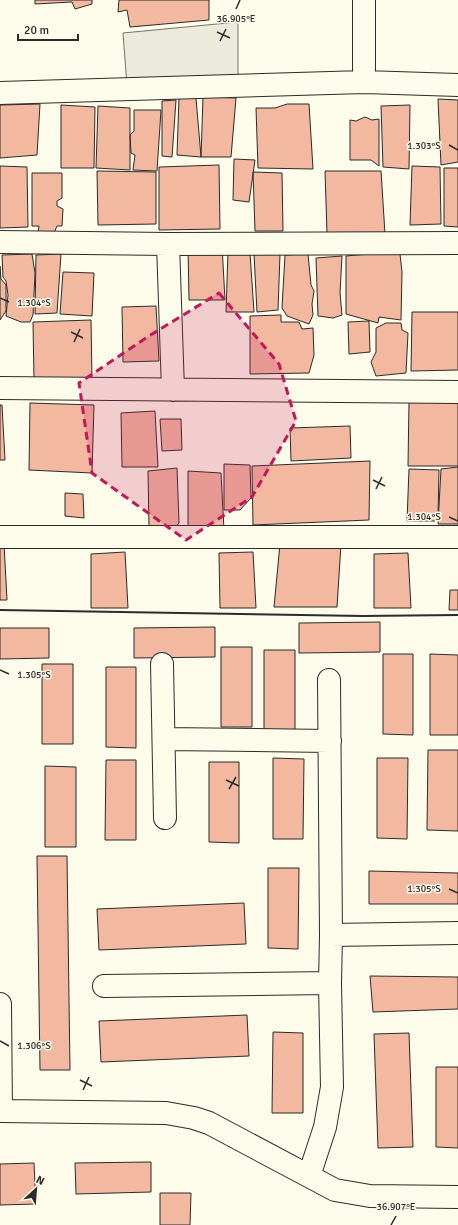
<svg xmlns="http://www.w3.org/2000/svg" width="458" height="1225" font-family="Signika,sans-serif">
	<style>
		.parking { fill: #eceadb; stroke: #74746e }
		.building { fill: #f2b8a0; stroke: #2b2b2b }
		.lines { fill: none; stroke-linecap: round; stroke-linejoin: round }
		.minor-casing { stroke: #2b2b2b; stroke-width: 24 }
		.minor { stroke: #fdfbea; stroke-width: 22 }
		.wall { stroke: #2b2b2b; stroke-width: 2 }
		.marked { fill: #c2185b; fill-opacity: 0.2; stroke: #c2185b; stroke-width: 3; stroke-dasharray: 8 5; stroke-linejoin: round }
		.ticks { fill: none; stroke: #2b2b2b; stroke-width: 1.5 }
		.ticks-label { font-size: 10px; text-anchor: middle; fill: #2b2b2b; stroke: #fdfbea; stroke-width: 3; stroke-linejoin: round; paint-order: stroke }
	</style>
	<rect width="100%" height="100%" fill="#fdfbea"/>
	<path class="parking" d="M238 22V80L127 86 123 33Z"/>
	<path class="building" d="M35 0H92V4L75 9 72 2 35 4Z
		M119 0H209V20L130 27 127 10 118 12Z
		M203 97 236 98 231 157H201Z
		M179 98H196L201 157 177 155Z
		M438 99 458 100V162L441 165Z
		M176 100 172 157 162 156V101Z
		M40 104 37 155 0 158V105Z
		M287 104H309L313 169 258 168 256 108H275Z
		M61 105 95 107 94 168H61Z
		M410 105 409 169 383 167 381 106Z
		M98 106 130 108V170L96 168Z
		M134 110H161L157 171 133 170 135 155 131 153 130 135 134 131Z
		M365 117 372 120 379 119V166L371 160H350V120L356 121Z
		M234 159 255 160 249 202 233 200Z
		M219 165 220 229 159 230V167Z
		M0 166 27 167 28 227 0 228Z
		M412 166 440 167 441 224 410 225Z
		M444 168H458V227L444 226Z
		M97 171 156 172V224L98 225Z
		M325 171H381L385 234H327Z
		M253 172 282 173 283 231H255Z
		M32 173H62V198L57 201V206L63 209 62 226H57L54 233H38L39 226H32Z
		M222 245 225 300H189L188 246Z
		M228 252 250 253 254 312H226Z
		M379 253 400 254 402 272 401 320 379 317 378 323 346 314V256Z
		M32 254 35 273 33 315 30 322H21L6 316 8 295 6 281 3 277 2 255Z
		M61 254 57 313 35 314 36 255Z
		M254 254H280L278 310 257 312Z
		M308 254 311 285 314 291 312 304 313 315 309 324 287 316 282 308 285 255Z
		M342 256 340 293 342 315 333 318 318 316 316 258Z
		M0 266 1 279 6 285V311L0 320Z
		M63 272 94 273 92 316 60 314Z
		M156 306 159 361 123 362 122 307Z
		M412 312H458V370L411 371Z
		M281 315V322H299L302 329 313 328 314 355 309 373 250 374V316Z
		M91 320 92 380H34L33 322Z
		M369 321 370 352 349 354 348 322Z
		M386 323H401L402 330 408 333 406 373 376 376 371 362 376 352V328Z
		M458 400V466H408L409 401Z
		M30 403 94 405 92 473 29 470Z
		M0 405H2L5 460H0Z
		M155 411 158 467H122L121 413Z
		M160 419H181L182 450 162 451Z
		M350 426 351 458 291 461 290 428Z
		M370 461 369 520 253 525 252 466Z
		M224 464 250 465 251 498 240 510H224Z
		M458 467V524H438L441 469Z
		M177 468 179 523 175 528H149L148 471Z
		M409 469 439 470 438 517 435 521H407Z
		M188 471 221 473 224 530 188 529Z
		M65 493 83 494 84 518 65 516Z
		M0 544H4L7 600H0Z
		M280 544H341L337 607H274Z
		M125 552 128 608H91V554Z
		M253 552 256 608H220L219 553Z
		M408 553 411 608H374V554Z
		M450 590H458V610H449Z
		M380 622V652L299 653V623Z
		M215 627V657L134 658V628Z
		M0 628H49V658L0 659Z
		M221 647H252V727H221Z
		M264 650H295V730H264Z
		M383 654H413V735L383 734Z
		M430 654 458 655V735H430Z
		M42 664H73V744H42Z
		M106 667H136V748L106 747Z
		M428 750H458V831L427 830Z
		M273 758 304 759 303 839H273Z
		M377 758H408L407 839 377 838Z
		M106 760H136V840H105Z
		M209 762H239V843L209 842Z
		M45 766 76 767V847H45Z
		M37 856H67L70 1070H40Z
		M268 868H299L298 949 268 948Z
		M369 871 458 873V904H369Z
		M244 903 246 944 99 950 97 909Z
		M370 976 458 977V1009L373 1012Z
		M247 1015 249 1056 101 1062 99 1021Z
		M273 1032 303 1033V1113H272Z
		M409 1033 413 1147 378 1148 374 1034Z
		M436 1067H458V1148L436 1147Z
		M151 1162V1192L76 1194 75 1163Z
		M34 1163 36 1204 0 1205V1164Z
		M160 1193H191L190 1225H160Z"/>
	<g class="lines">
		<g class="minor-casing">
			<path id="minor" d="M364 82V0
				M0 93 364 82 458 85
				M0 242 168 244 458 243
				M168 244 173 390
				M0 388 458 392
				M0 537H458
				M162 664 165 818
				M165 739 330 741
				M331 935 458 933
				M104 986 330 983
				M0 1004 1 1111
				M0 1111 166 1113 194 1118 209 1123 335 1190 370 1196 458 1197
				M309 1176 325 1127 332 1087 330 983 331 935 329 680"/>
		</g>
		<use href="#minor" class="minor"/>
		<path class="wall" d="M0 610 363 616 458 615"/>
	</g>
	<path class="marked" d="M219 293 279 364 296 421 252 497 186 540 92 473 79 383 149 336Z"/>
	<path class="ticks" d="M236 9 240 0M217 32 230 38M220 41 226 29M449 145 458 150M0 298 9 302M71 332 83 338M74 342 80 329M373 480 385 486M376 489 382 477M449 517 458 521M0 670 9 674M226 780 239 786M229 789 236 777M449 889 458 893M0 1041 9 1046M80 1080 92 1086M83 1090 89 1077M391 1225 396 1216"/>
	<g class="ticks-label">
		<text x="236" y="22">36.905°E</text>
		<text x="424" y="149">1.303°S</text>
		<text x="34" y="306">1.304°S</text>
		<text x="424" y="520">1.304°S</text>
		<text x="34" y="678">1.305°S</text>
		<text x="424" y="892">1.305°S</text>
		<text x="34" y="1049">1.306°S</text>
		<text x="396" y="1210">36.907°E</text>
	</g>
	<g transform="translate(36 1189) rotate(26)" stroke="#fdfbea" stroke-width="3" paint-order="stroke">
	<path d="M0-3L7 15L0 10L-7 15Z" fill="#2b2b2b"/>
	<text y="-6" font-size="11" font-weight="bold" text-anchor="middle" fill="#2b2b2b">N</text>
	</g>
	<path d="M18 34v6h60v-6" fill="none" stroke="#2b2b2b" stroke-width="2"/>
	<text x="24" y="34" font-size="12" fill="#2b2b2b" stroke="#fdfbea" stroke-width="3" paint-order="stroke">20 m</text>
</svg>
